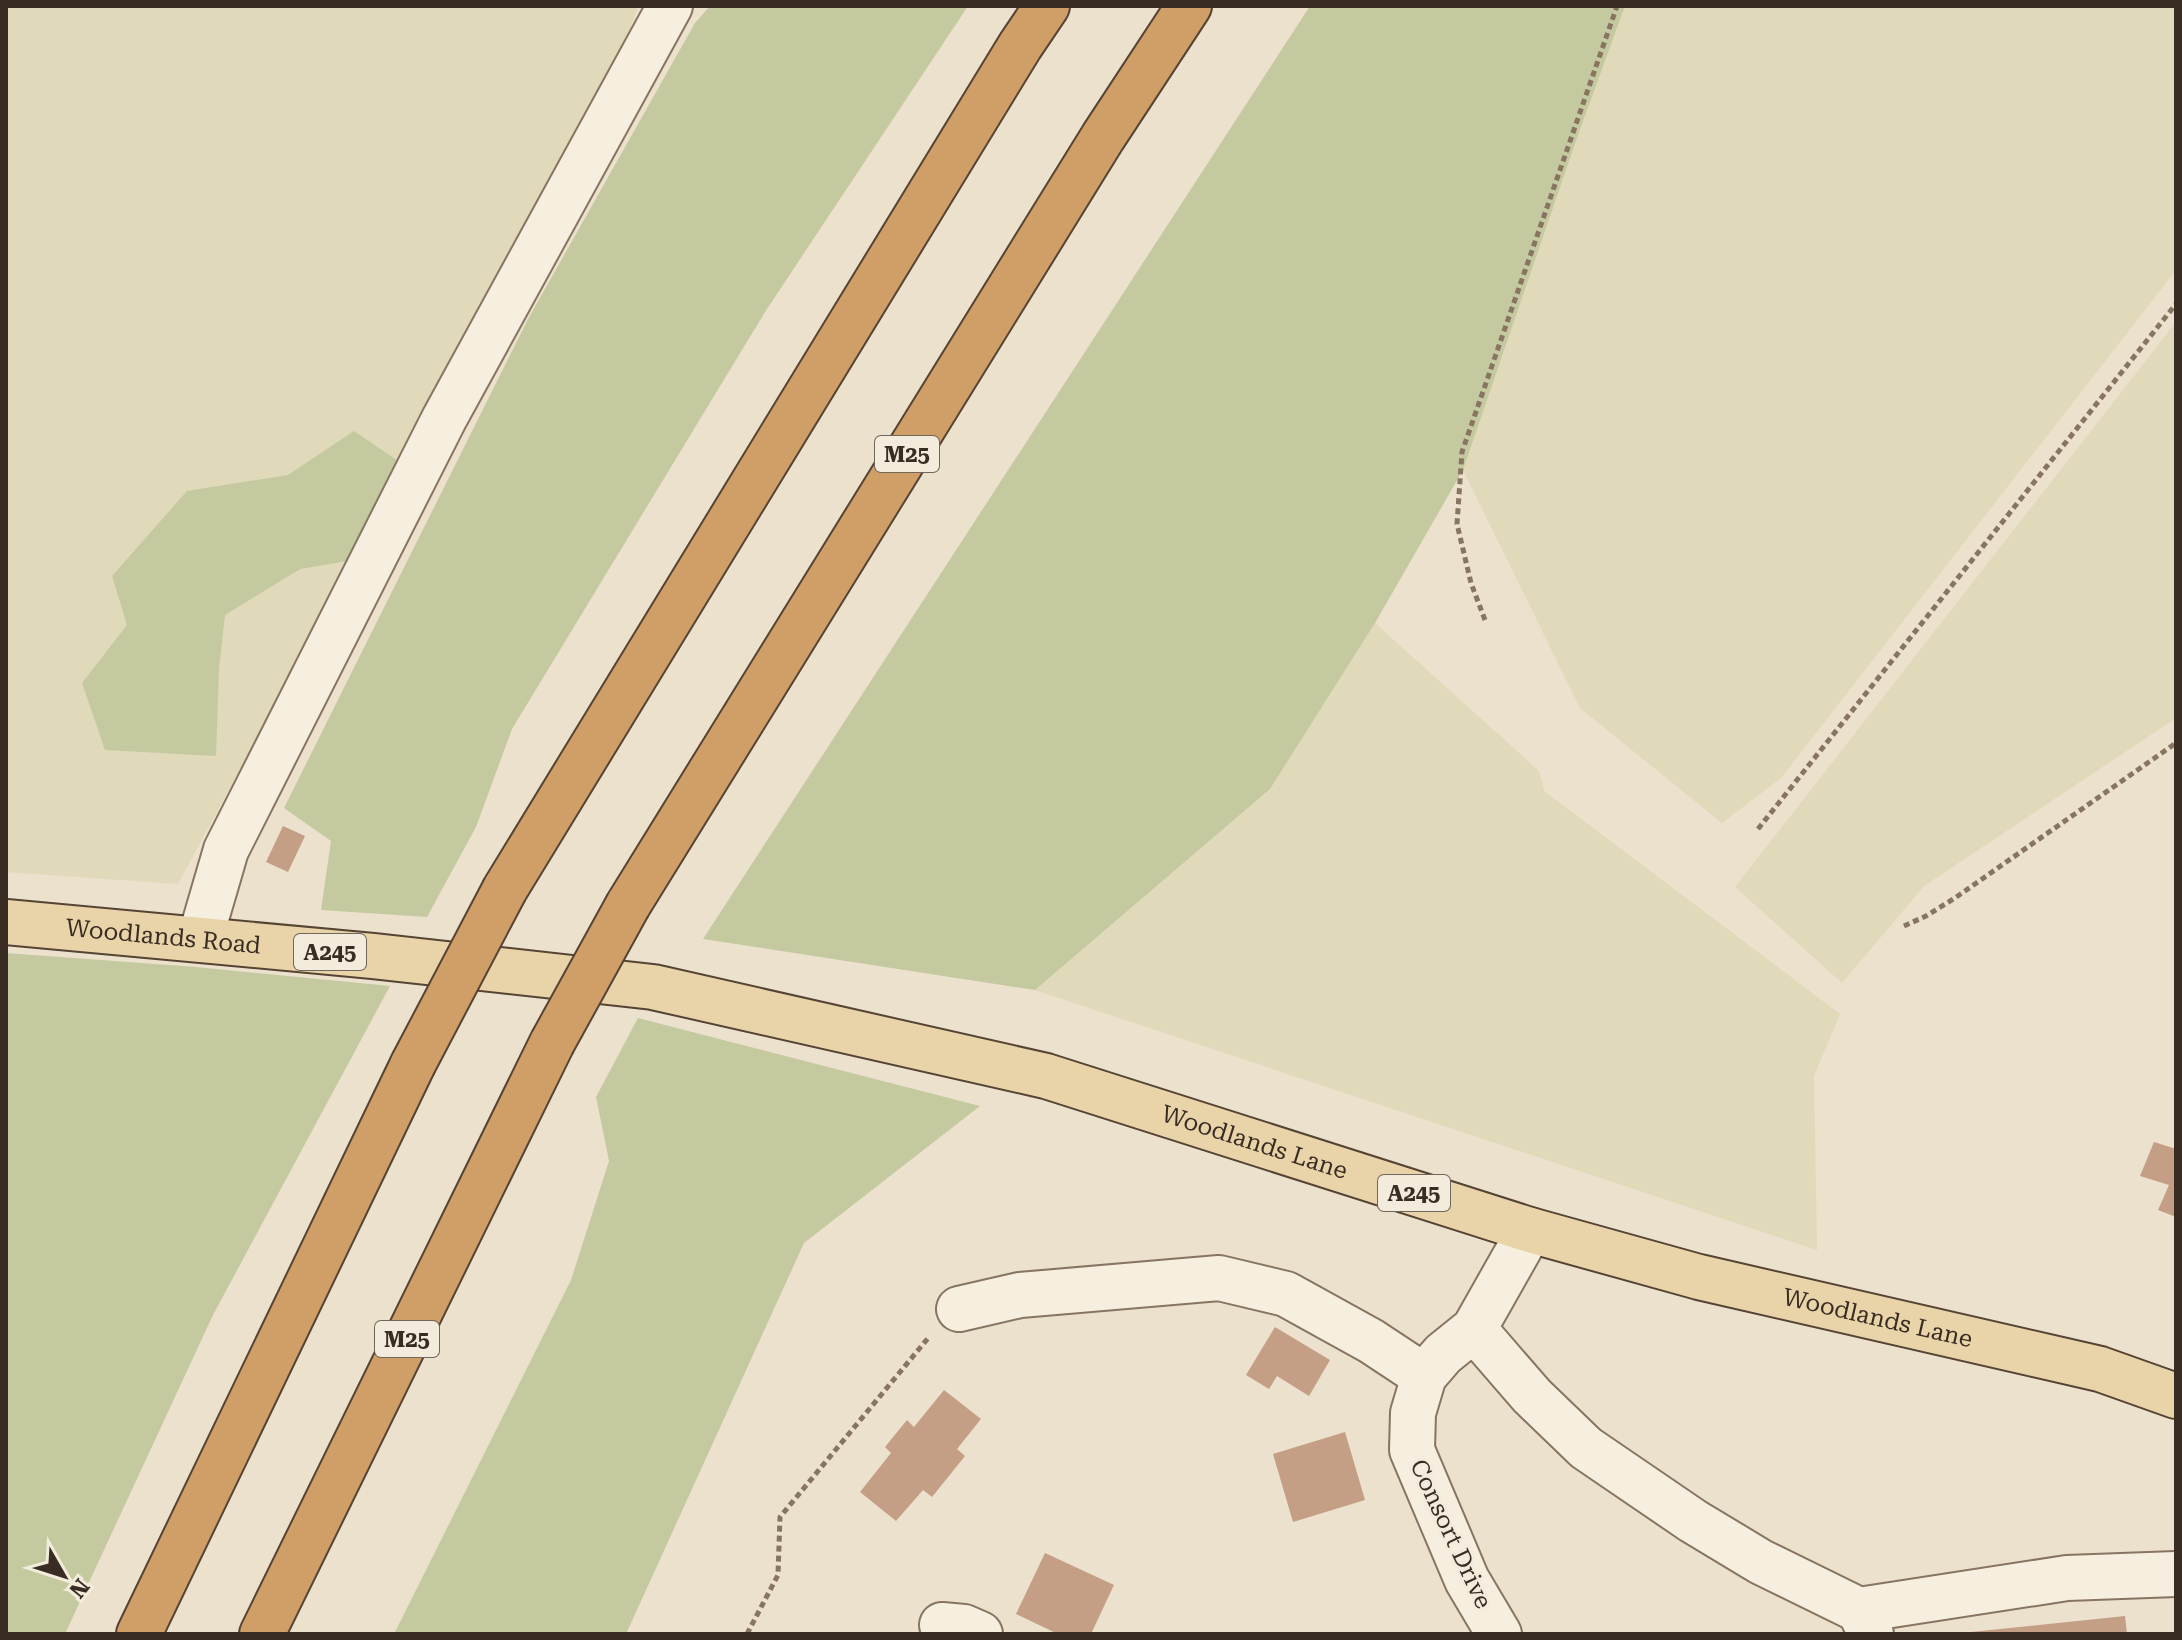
<svg xmlns="http://www.w3.org/2000/svg" width="2182" height="1640" font-family="'Roboto Serif',serif">
	<style>
		.farmland { fill: #e0d9ba }
		.green { fill: #c5c9a0 }
		.building { fill: #c59e86 }
		.lines { fill: none; stroke-linecap: round; stroke-linejoin: round }
		.minor-casing { stroke: #877461; stroke-width: 48 }
		.major-casing { stroke: #554334; stroke-width: 48 }
		.highway-casing { stroke: #554334; stroke-width: 48 }
		.path { stroke: #877461; stroke-width: 5; stroke-dasharray: 6 4; stroke-linecap: butt }
		.minor { stroke: #f6efdf; stroke-width: 44 }
		.major { stroke: #e9d3a9; stroke-width: 44 }
		.highway { stroke: #d09f67; stroke-width: 44 }
		.highway-bridge-casing { stroke: #554334; stroke-width: 48; stroke-linecap: butt }
		.highway-bridge { stroke: #d09f67; stroke-width: 44 }
		.labels { text-anchor: middle; dominant-baseline: central; stroke-width: 6; stroke-linejoin: round; paint-order: stroke }
		.shield { fill: #f3ebdb; stroke: #71665a; stroke-width: 2 }
		.shield-label { font-size: 22px; font-weight: bold; fill: #392d23 }
		.street-label { font-size: 24px; fill: #392d23; stroke: #f3ebdb }
	</style>
	<rect width="100%" height="100%" fill="#ebe1cc"/>
	<path class="farmland" d="M6 6H638L618 67 178 884 6 872Z
		M1625 6H2176V270L1781 778 1722 823 1580 708 1463 470 1577 138Z
		M2176 322V718L1924 886 1842 983 1735 887Z
		M1375 623 1539 771 1544 791 1840 1014 1814 1076 1817 1250 1035 990 1270 789Z"/>
	<path class="green" d="M710 6H968L765 312 512 729 476 827 427 917 321 910 331 841 284 808 528 319 695 23Z
		M1310 6H1625L1577 138 1463 470 1375 623 1270 789 1035 990 703 939Z
		M354 431 404 465 353 560 300 569 225 615 219 668 216 756 105 750 82 683 127 625 112 576 187 491 288 475Z
		M6 953 196 967 390 986 213 1315 65 1634H6Z
		M638 1018 980 1106 804 1243 626 1634H394L571 1280 609 1161 596 1097Z"/>
	<path class="building" d="M283 826 305 836 288 872 266 862Z
		M2154 1142 2176 1149V1217L2158 1210 2169 1185 2140 1176Z
		M1275 1327 1330 1360 1309 1396 1277 1376 1269 1389 1246 1375Z
		M944 1390 981 1419 957 1449 965 1456 932 1497 923 1490 896 1521 860 1492 891 1453 885 1447 907 1420 914 1427Z
		M1345 1432 1365 1500 1293 1522 1273 1454Z
		M1045 1553 1114 1585 1091 1634H1058L1016 1614Z
		M2125 1616 2127 1634H1971V1632Z"/>
	<g class="lines">
		<g class="minor-casing">
			<path id="minor" d="M200 939 226 850 444 419 670 6
				M959 1309 1020 1295 1219 1278 1286 1294 1371 1341 1424 1376
				M1474 1329 1532 1396 1586 1448 1693 1521 1761 1562 1859 1610 1871 1634
				M1859 1610 2067 1578 2176 1574
				M942 1625 964 1627 980 1634
				M1499 1634 1467 1580 1412 1450 1413 1413 1424 1376 1443 1354 1474 1329 1530 1230"/>
		</g>
		<g class="major-casing">
			<g id="major">
				<path id="s1" d="M6 922 373 956 653 987 1046 1076 1530 1230 1699 1277 2100 1369 2176 1396"/>
			</g>
		</g>
		<g class="highway-casing">
			<path id="highway" d="M505 889 1020 46 1047 6
				M628 905 1103 137 1189 6
				M139 1634 413 1064
				M262 1634 552 1043"/>
		</g>
		<path class="path" d="M1485 620 1471 583 1457 524 1462 452 1617 6
			M1758 829 2176 304
			M1904 926 1926 916 1955 898 2176 743
			M747 1634 778 1575 780 1517 929 1337"/>
		<use href="#minor" class="minor"/>
		<use href="#major" class="major"/>
		<use href="#highway" class="highway"/>
		<g class="highway-bridge-casing">
			<path id="highway-bridge" d="M552 1043 628 905
				M413 1064 505 889"/>
		</g>
		<use href="#highway-bridge" class="highway-bridge"/>
	</g>
	<g class="labels">
		<g class="shield">
			<rect x="875" y="436" width="64" height="36" rx="6"/>
			<rect x="294" y="934" width="72" height="36" rx="6"/>
			<rect x="1378" y="1175" width="72" height="36" rx="6"/>
			<rect x="375" y="1321" width="64" height="36" rx="6"/>
		</g>
		<g class="shield-label">
			<text x="907" y="454">M25</text>
			<text x="330" y="952">A245</text>
			<text x="1414" y="1193">A245</text>
			<text x="407" y="1339">M25</text>
		</g>
		<g class="street-label">
			<text stroke="none"><textPath href="#s1" startOffset="158">Woodlands Road</textPath></text>
			<text stroke="none"><textPath href="#s1" startOffset="1272">Woodlands Lane</textPath></text>
			<text stroke="none"><textPath href="#s1" startOffset="1920">Woodlands Lane</textPath></text>
			<text transform="translate(1451 1534) rotate(65)">Consort Drive</text>
		</g>
	</g>
	<rect width="2182" height="1640" fill="none" stroke="#392d23" stroke-width="16"/>
	<g transform="translate(64 1576) rotate(129)" stroke="#f3ebdb" stroke-width="6" paint-order="stroke">
	<path d="M0-6L14 30L0 20L-14 30Z" fill="#392d23"/>
	<text y="-12" font-size="22" font-weight="bold" text-anchor="middle" fill="#392d23">N</text>
	</g>
</svg>
